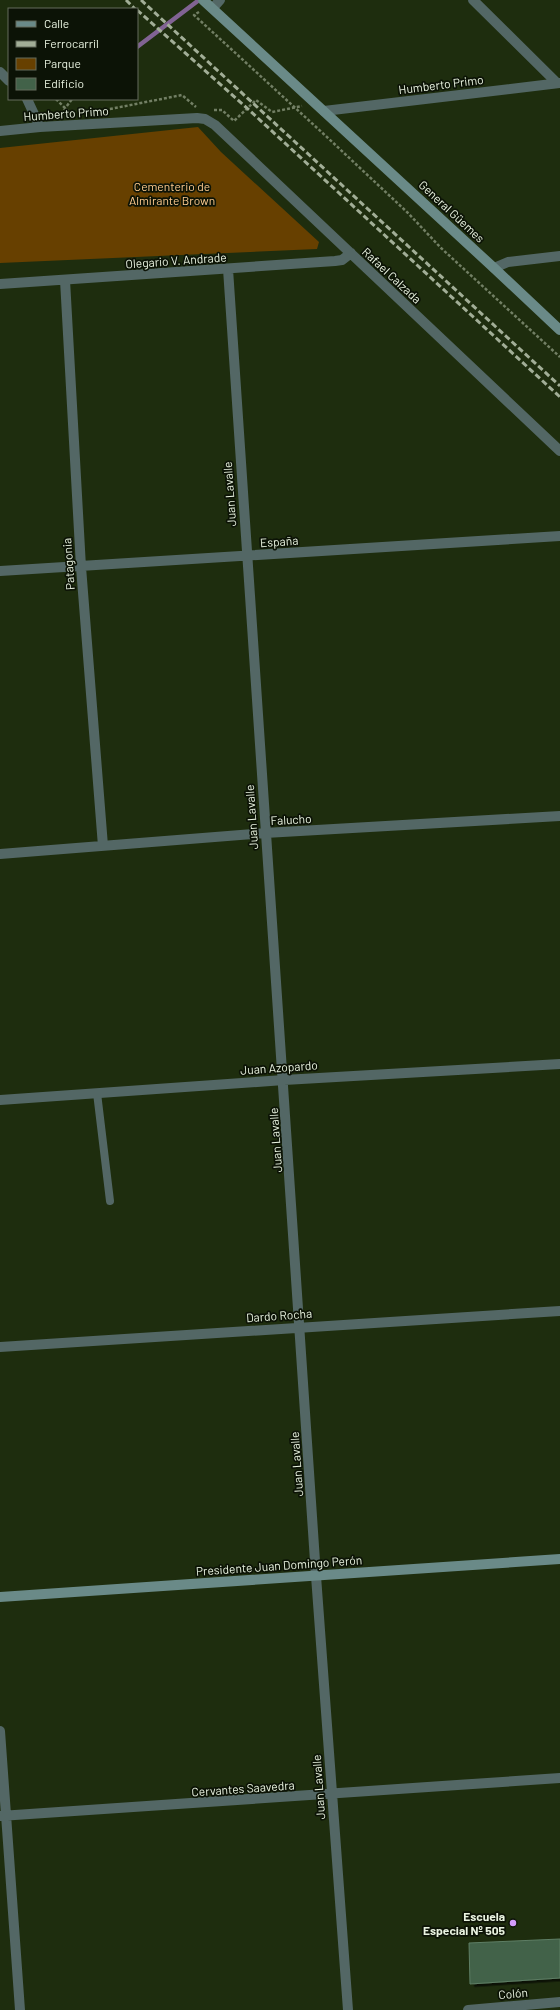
<svg xmlns="http://www.w3.org/2000/svg" width="560" height="2010" font-family="Barlow,sans-serif">
	<style>
		.green { fill: #674000 }
		.lines { fill: none; stroke-linecap: round; stroke-linejoin: round }
		.stream { stroke: #816393; stroke-width: 4.5 }
		.building { fill: #426249; stroke: #5e7e65; filter: url(#shadow) }
		.path { stroke: #727f64; stroke-width: 2.5; stroke-dasharray: 3 2; stroke-linecap: butt }
		.lane { stroke: #536765; stroke-width: 8 }
		.street { stroke: #536765; stroke-width: 10 }
		.secondary { stroke: #6a8a88; stroke-width: 10 }
		.rail { stroke: #a2ae97; stroke-width: 3; stroke-dasharray: 6 3; stroke-linecap: butt }
		.poi-dot { fill: #d49cfc; stroke: #0c1306; stroke-width: 1.5 }
		.labels { text-anchor: middle; dominant-baseline: central; stroke-width: 3.5; stroke-linejoin: round; paint-order: stroke }
		.street-label { font-size: 12px; fill: #e9f3e0; stroke: #0c1306 }
		.park-label { font-size: 12px; fill: #ffcb8f; stroke: #0c1306 }
		.poi-label { font-size: 12px; font-weight: bold; fill: #e9f3e0; stroke: #0c1306; text-anchor: end }
	</style>
	<defs>
		<filter id="shadow"><feDropShadow dx="4.5" dy="2.5" stdDeviation="0" flood-color="#0009"/></filter>
	</defs>
	<rect width="100%" height="100%" fill="#1e2d0e"/>
	<path class="green" d="M198 127 221 152 319 242 317 249 0 263V148Z"/>
	<g class="lines">
		<path class="stream" d="M137 47 199 0"/>
	</g>
	<path class="building" d="M560 1939V1978L470 1984 469 1943Z"/>
	<g class="lines">
		<path class="path" d="M199 12 194 15 328 138 408 213 441 248 560 357
			M56 99 70 113
			M105 110 182 95 196 107
			M214 110H222L234 121 256 100 272 112 302 106
			M61 114 72 99"/>
		<path class="lane" d="M97 1093 110 1201"/>
		<path class="street" d="M473 0 557 83
			M213 8 220 0
			M0 72 9 81
			M27 99 40 127
			M324 111 560 83
			M0 131 40 127 197 118 205 119 215 125 560 451
			M494 268 508 262 560 256
			M228 269 316 1576 348 2010
			M65 280 81 567 103 846
			M0 284 335 261 342 260 351 253
			M0 571 560 536
			M0 854 265 833 560 816
			M0 1100 284 1080 560 1064
			M0 1347 560 1311
			M0 1731 20 2010
			M0 1816 560 1778
			M468 2010 560 2002"/>
		<path class="secondary" d="M203 0 494 268 560 330
			M0 1597 560 1559"/>
		<path class="rail" d="M126 0 135 9
			M141 0 560 386
			M137 10 248 109 560 397"/>
	</g>
	<circle class="poi-dot" cx="513" cy="1923" r="4"/>
	<g class="labels">
		<g class="street-label">
			<text transform="translate(441 84) rotate(-7)">Humberto Primo</text>
			<text transform="translate(66 113) rotate(-4)">Humberto Primo</text>
			<text transform="translate(452 211) rotate(43)">General Güemes</text>
			<text transform="translate(176 260) rotate(-4)">Olegario V. Andrade</text>
			<text transform="translate(392 275) rotate(43)">Rafael Calzada</text>
			<text transform="translate(229 494) rotate(-94)">Juan Lavalle</text>
			<text transform="translate(279 541) rotate(-4)">España</text>
			<text transform="translate(68 564) rotate(-94)">Patagonia</text>
			<text transform="translate(251 817) rotate(-94)">Juan Lavalle</text>
			<text transform="translate(291 819) rotate(-3)">Falucho</text>
			<text transform="translate(279 1067) rotate(-4)">Juan Azopardo</text>
			<text transform="translate(275 1140) rotate(-94)">Juan Lavalle</text>
			<text transform="translate(279 1315) rotate(-4)">Dardo Rocha</text>
			<text transform="translate(296 1464) rotate(-94)">Juan Lavalle</text>
			<text transform="translate(279 1565) rotate(-4)">Presidente Juan Domingo Perón</text>
			<text transform="translate(318 1787) rotate(-94)">Juan Lavalle</text>
			<text transform="translate(243 1788) rotate(-4)">Cervantes Saavedra</text>
			<text transform="translate(513 1993) rotate(-5)">Colón</text>
		</g>
		<g class="park-label">
			<text x="172" y="186">Cementerio de<tspan x="172" dy="14">Almirante Brown</tspan></text>
		</g>
		<g class="poi-label">
			<text x="505" y="1916">Escuela<tspan x="505" dy="14">Especial Nº 505</tspan></text>
		</g>
	</g>
	<rect x="8" y="8" width="130" height="92" fill="#0c1306" stroke="#646d5d"/>
	<rect x="16" y="21" width="20" height="6" fill="#6a8a88" stroke="#646d5d"/>
	<text x="44" y="28" font-size="12" fill="#e9f3e0">Calle</text>
	<rect x="16" y="41" width="20" height="6" fill="#a2ae97" stroke="#646d5d"/>
	<text x="44" y="48" font-size="12" fill="#e9f3e0">Ferrocarril</text>
	<rect x="16" y="58" width="20" height="12" fill="#674000" stroke="#646d5d"/>
	<text x="44" y="68" font-size="12" fill="#e9f3e0">Parque</text>
	<rect x="16" y="78" width="20" height="12" fill="#426249" stroke="#646d5d"/>
	<text x="44" y="88" font-size="12" fill="#e9f3e0">Edificio</text>
</svg>
